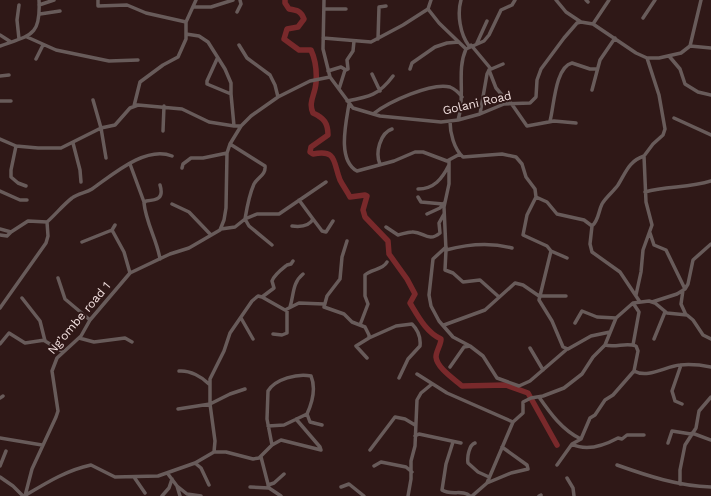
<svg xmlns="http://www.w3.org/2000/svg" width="711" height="496" font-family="'Work Sans',sans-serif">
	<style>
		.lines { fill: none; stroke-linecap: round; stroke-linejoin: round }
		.river { stroke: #79292b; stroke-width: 5.5 }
		.minor { stroke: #685b5a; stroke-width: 3.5 }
		.labels { text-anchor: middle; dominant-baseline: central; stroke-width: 4; stroke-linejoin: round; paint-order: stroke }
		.street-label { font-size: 12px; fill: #f1dfde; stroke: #2f1817 }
	</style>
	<rect width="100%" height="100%" fill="#2f1817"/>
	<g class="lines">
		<path class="river" d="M285 0V3L289 9C297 10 301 11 304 19L298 27 287 29 284 39 299 50H311C316 61 317 71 316 83 315 95 308 102 313 113 324 118 328 123 328 135L311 147 310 152 313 154C337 149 333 162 340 180 343 186 347 191 350 197L365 195 367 196 363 210 365 217 388 241 389 254 407 279 415 294 410 303C418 316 426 332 441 339 441 345 436 351 436 357 437 368 454 379 462 386L506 385 528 393 557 445"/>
		<path class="minor" d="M98 0V6L127 5 146 13 186 22
			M324 0 323 49 330 77
			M461 0C457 14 460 34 469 46
			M556 0 566 12 581 22
			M586 0 588 2
			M39 5 54 0
			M194 7H211L233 0
			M324 9H346
			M428 9 431 0
			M237 12 241 4 240 0
			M40 14 60 11
			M643 18 655 0
			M593 24 609 0
			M186 34 199 36 208 42 225 69 231 83V94
			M0 35 11 42
			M27 37 56 50 109 61 138 60
			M323 38 371 42 403 25 428 9 439 23 466 49
			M19 39 17 20 19 5
			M378 39 379 7 386 6
			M477 43 487 21
			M239 45 247 58 270 75 275 85 278 97
			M471 45 491 69
			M0 46C31 35 41 36 39 0
			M690 46 711 48
			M669 56 680 69 685 84 698 92 711 95
			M36 59 43 45
			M217 59 207 81V84L231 94 234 126
			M410 69 412 63 435 47 447 43 459 42
			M489 70 496 88 509 103
			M328 71 341 67 346 70 348 69 347 60 353 51 354 41
			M372 74 380 91
			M0 76 9 75
			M339 89 345 70
			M592 90 600 60 615 38
			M93 100 101 128 106 158
			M0 101H11
			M347 101C369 97 379 95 393 76
			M511 103 527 126 554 121 576 123
			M349 104C346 123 337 160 357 171L394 161 415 152H423L447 161 460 154
			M134 106 140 82 163 65 178 57 186 39V22L196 0
			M373 114C388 102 432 82 450 87 455 89 459 93 462 97
			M480 114 487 74 489 70 503 64
			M674 118 711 135
			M458 120C466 96 456 71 466 49L484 41 489 35 501 10 512 5 515 0
			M450 121C450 133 454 149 463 157L502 154 516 157 522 164 526 177 535 189 536 197 547 202 557 214 584 220 592 226 590 244 592 252 620 272 640 302
			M550 121C554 107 555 67 572 63L590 69H597
			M163 131 164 106
			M0 139 16 146 38 148H61L101 128 115 125 130 108 138 105 182 109 209 122 234 126H241
			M73 143 80 170 81 182
			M230 144 265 166C266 175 258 177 254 184 249 195 247 207 245 219L249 226 272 245
			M16 146 11 170V177L18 183 26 186
			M449 161V184L444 207 446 250 445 270 453 273 463 282 480 280 499 297
			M130 164 144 202
			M380 164C375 153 380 133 392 129
			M182 168 183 164 191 158H203L227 153
			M160 185C164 198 158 200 146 201L144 203C146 223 157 240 160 259
			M418 189C434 189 442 179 449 165
			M0 191 20 200H27
			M645 192C667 186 690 188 711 181
			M418 197 421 202 443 204
			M536 197 527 215 523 235 547 246 551 251 539 300 552 321 563 347 568 349 591 336 610 332
			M172 204 189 212 211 235
			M427 214 440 208 444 203
			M313 219 322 231 326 232 333 221
			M115 225 112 230 124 252 130 273
			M292 226C300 227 309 227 313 219L299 200
			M592 226C599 220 598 212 602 204 606 197 613 192 618 185 626 172 629 161 644 156
			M386 227 398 235C403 234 407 232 412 232 423 231 428 243 440 233L439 223 444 214
			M0 229 11 232 28 221 47 222C56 214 63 205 72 198 78 193 86 193 92 189 112 175 146 145 172 156
			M221 229 235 227 245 219 257 214H279L326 182
			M650 233 654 245 666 250 685 289
			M0 235 7 236 11 232
			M347 241 342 257 340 279 327 296 324 307 344 314 352 322 365 327 369 335V338L356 346 367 358
			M82 242 112 230
			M446 247 433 259 429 295 431 306 439 321 453 337 470 346
			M446 250C468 244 490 242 512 248
			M551 251 567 258
			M58 278 65 299 90 320
			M683 290 681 304 686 315
			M636 295 641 272 643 250 652 225 646 202 644 156 653 144 663 135 665 129 659 95 647 58
			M262 297 274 288 272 281C274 275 282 269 287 265L291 264 293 261
			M22 298 40 321 45 341 63 352
			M652 302 677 294 685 289 688 284 693 260 711 244
			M633 303 639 312 633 345
			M290 307C294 295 292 283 303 274
			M0 308 46 243 48 236 47 222
			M241 318 253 339
			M575 323 582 311 597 317 616 318
			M360 325 368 304 365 296V275C371 269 383 270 387 262
			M444 325 485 310 515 283 523 285 539 296H566
			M273 334 282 335 287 333V309
			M79 338 94 342 125 338 132 342
			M369 338 396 326 412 324C418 330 421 337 420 346L408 359 399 378
			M654 339 665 312
			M0 344 9 333 25 343 45 340
			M605 345C616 348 626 342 636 346L638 351 634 371C648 379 666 366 680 365 690 364 701 365 711 367
			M530 348 543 370
			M681 365 672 391 675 401 682 404
			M450 367 464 347 470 346 483 356 497 378 519 386 530 381 566 350
			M179 371C190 370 202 377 209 384
			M417 374 447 393 513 422
			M539 397C550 413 563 431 581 439
			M0 398 3 396
			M178 409 210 404 230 394 245 389
			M307 414 310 422 322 425
			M268 426 284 425 307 414C312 403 316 388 311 376 298 373 275 379 268 391L267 419 272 445
			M692 433 711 440
			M415 436 419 434 461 443
			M0 438 42 445
			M453 442 446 464 442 490C451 496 463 489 470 496
			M475 443C469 445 467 457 468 463L478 472 489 477
			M668 443 672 431 691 434
			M572 444C587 452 605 445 618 438L622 439 627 435H644
			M370 450 395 417 405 419 415 425
			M214 452 215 441 210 404V379L224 351 230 333 252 301 258 296 262 297 285 310 299 303 324 304
			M261 457 269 488 281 496
			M195 463 201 468 209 485
			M557 465 572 444 581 439 590 418 595 415 605 400 613 395 634 371
			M617 465C648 476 678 486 711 487
			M0 466 6 451
			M374 466 381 462 406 467 412 472
			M168 474 177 486 180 496
			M0 477 13 486 23 496
			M134 477 145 493
			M567 478 573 488 574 496
			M487 483 511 473 528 469 527 465 502 447
			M680 484V470L685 445 696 428 699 411 711 397
			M268 485 274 483 284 474
			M177 486 187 494 201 496
			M250 487 269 488
			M341 487 349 484 364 496
			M26 495C46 483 67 470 91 465L115 477 158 476 195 463 214 452H226L253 459 259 458 272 445 281 440 321 450 320 447 296 419
			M25 496 32 469 56 417 58 411 52 371 57 358 81 336 90 320 130 273 170 254 189 248 220 230 224 220 226 208 227 153 230 144 241 126 251 116 278 97 310 81 330 77 353 108 380 116 441 122 458 120 480 114 504 104 530 103 536 97 537 80 541 69 564 38 577 23 581 22 593 24 636 53 647 58H659L681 53 690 46 701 0
			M162 496 169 488 172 479
			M408 496 411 479V461L415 446 417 400 421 393 432 384
			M472 496 487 483 513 422 523 413V402L531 398 543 396 564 388 582 374 593 357 605 345 616 318 633 303 649 301 655 303 667 313 687 315 693 320 703 335 711 339
			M539 496 541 495"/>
	</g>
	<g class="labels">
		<g class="street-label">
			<text transform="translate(477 103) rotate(-13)">Golani Road</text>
			<text transform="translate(79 318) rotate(-50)">Ng’ombe road 1</text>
		</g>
	</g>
</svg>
